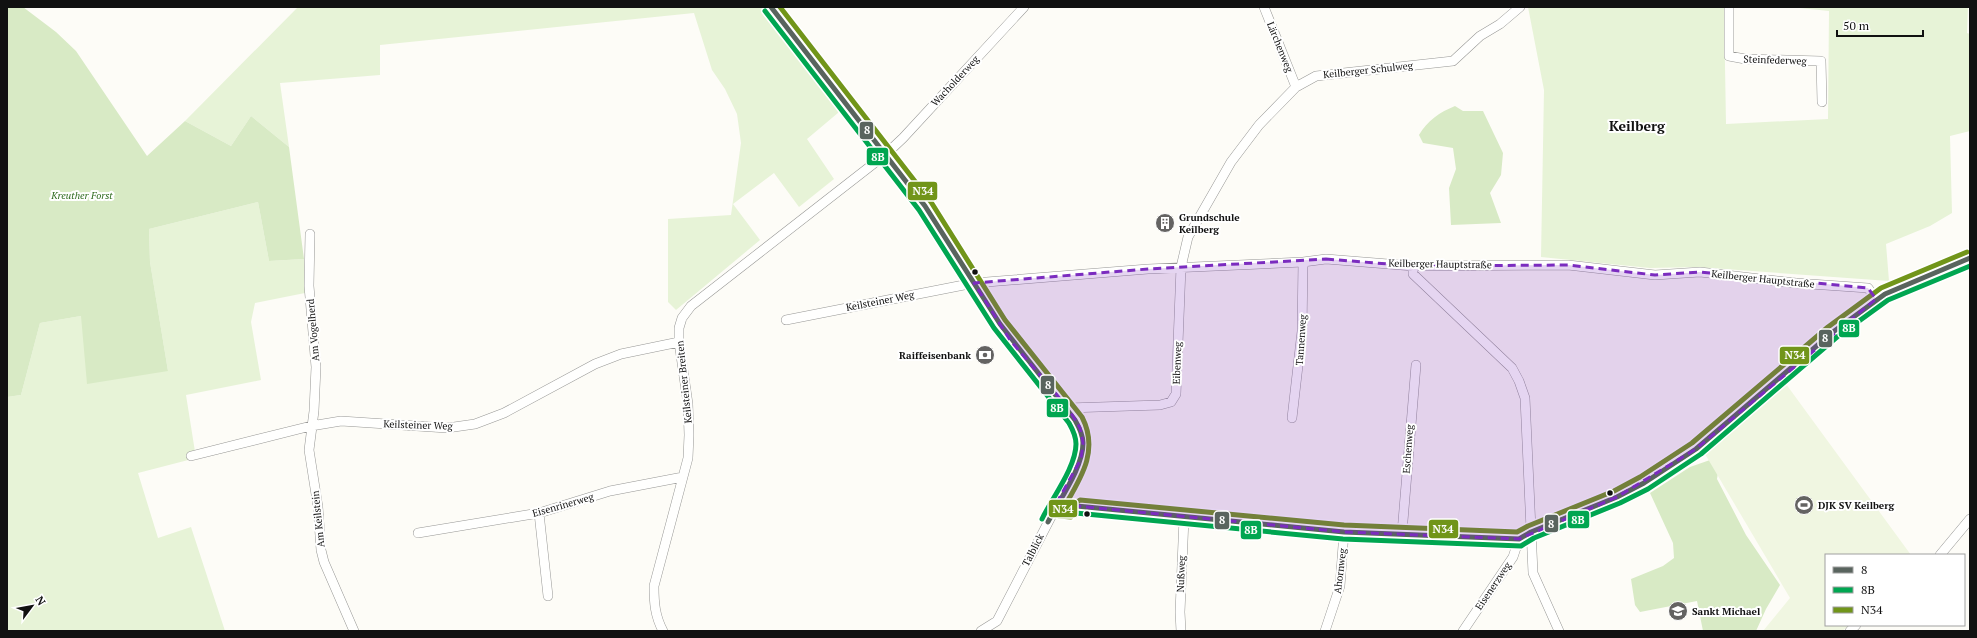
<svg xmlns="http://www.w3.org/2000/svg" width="1977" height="638" font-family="'PT Serif',serif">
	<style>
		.green { fill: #e7f3d7 }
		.forest { fill: #d8eac5 }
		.pitch { fill: #f0f6e1 }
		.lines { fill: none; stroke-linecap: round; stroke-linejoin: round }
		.street-casing { stroke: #979795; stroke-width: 10 }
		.street { stroke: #fffffe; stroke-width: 9 }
		.bus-1-casing { stroke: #fff; stroke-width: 8 }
		.bus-2-casing { stroke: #fff; stroke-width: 8 }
		.bus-3-casing { stroke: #fff; stroke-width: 8 }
		.bus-1 { stroke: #59645e; stroke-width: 5 }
		.bus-2 { stroke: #00a651; stroke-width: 5 }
		.bus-3 { stroke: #719519; stroke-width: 5 }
		.marked { fill: #7b2cbf; fill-opacity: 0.2; stroke: #7b2cbf; stroke-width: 3; stroke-dasharray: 8 5; stroke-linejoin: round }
		.bus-dot { fill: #111; stroke: #fff; stroke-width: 1.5 }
		.labels { text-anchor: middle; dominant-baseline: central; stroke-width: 4; stroke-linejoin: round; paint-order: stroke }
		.street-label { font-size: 10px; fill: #111; stroke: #fff }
		.park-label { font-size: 10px; font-style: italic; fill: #2f6b1f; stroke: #fff }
		.poi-label { font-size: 10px; font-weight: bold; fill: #111; stroke: #fff; text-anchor: start }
		.district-label { font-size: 14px; font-weight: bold; fill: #111; stroke: #fff }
		.line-badge { stroke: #fff; stroke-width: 1.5 }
		.badge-label { font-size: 11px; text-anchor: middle; font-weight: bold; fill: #fff }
	</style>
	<rect width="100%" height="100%" fill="#fdfcf7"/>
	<path class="green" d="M298 7H766L845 107 807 139 834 179 799 207 774 173 733 204 760 240 676 310 668 302V219L731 215 741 143 737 114 725 89 712 70 694 13 380 45V75L280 83 289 147 251 116 231 146 185 121Z
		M1528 7H1724L1726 124 1828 119 1829 11 1790 7H1968L1967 33 1970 34V131L1950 136 1952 213 1930 226 1886 244 1889 281 1697 267 1650 268 1541 257 1544 90Z
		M258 202 269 261 304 259 305 293 255 303 251 322 261 380 186 395 196 458 138 473 158 538 191 527 225 631H7V397L21 395 40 323 81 316 168 371 150 262 149 229Z"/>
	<path class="forest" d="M7 7H23L56 32 76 51 147 156 185 121 231 146 251 116 289 147 304 259 269 261 258 202 149 229 150 262 168 371 87 384 81 316 40 323 21 395 7 397Z
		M1455 106 1463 111H1483L1503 153 1501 175 1490 193 1501 223 1451 225 1449 188 1456 169 1453 148 1423 143 1419 135C1427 121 1440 112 1455 106Z
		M1710 460H1720L1717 479 1746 535 1780 585 1766 609 1756 631H1703L1697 601 1640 612 1635 605 1631 579 1663 566 1674 558 1673 543 1650 493 1690 467Z"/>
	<path class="pitch" d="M1786 384 1911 555H1826V625H1850L1842 631H1763L1790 598 1705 454Z"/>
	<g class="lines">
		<g class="street-casing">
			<path id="street" d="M771 7 925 206C956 248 979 296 1010 339 1031 369 1062 393 1079 427 1084 437 1083 448 1081 459L997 621 981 631
				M1264 7 1296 87
				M1729 7V56L1745 59 1821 61 1822 102
				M310 234 309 286 316 367 314 411 309 450 318 507 321 550 324 562 354 631
				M1413 266V274L1512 368 1519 381 1525 398 1533 573 1559 631
				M786 320 974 283 1148 269 1303 262 1326 259 1413 266 1568 265 1655 275 1700 272 1796 283 1868 288 1876 299
				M1068 408 1160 405 1171 402 1176 394 1181 267 1188 237 1231 162 1259 125 1296 87 1316 76 1453 61 1480 36 1500 24 1520 7
				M1292 418 1302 331 1303 262
				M191 456 311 426 341 421 447 428 475 424 504 413 595 364 621 354 679 342
				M1056 504 1344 532 1402 533 1519 539 1531 532 1617 497 1644 483 1696 449 1833 332 1885 294 1970 258
				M539 513 548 596
				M418 533 539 513 610 491 683 477
				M1402 533 1416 365
				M1940 555 1970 519
				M663 631C655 616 654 603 654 586L688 458 689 435 688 404 679 342V328L682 318 691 306 886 154 903 138 1024 7
				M1181 631 1180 612 1184 518
				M1325 631 1340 586 1344 532
				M1463 631 1513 557 1519 539
				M1850 631 1856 625"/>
		</g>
		<use href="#street" class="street"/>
		<g class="bus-1-casing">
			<path id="bus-1" d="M771 7 925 206 1000 324 1075 420C1079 427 1083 435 1083 443 1083 468 1059 500 1048 522
				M1056 504 1344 532 1519 539 1531 532 1617 497 1644 483 1696 449 1833 332 1885 294 1970 258"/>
		</g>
		<g class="bus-2-casing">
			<path id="bus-2" d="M765 11 919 210 994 328 1069 423C1073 430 1076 437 1076 444 1076 467 1052 498 1042 519
				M1055 511 1343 539 1521 546 1534 538 1620 503 1648 489 1701 454 1837 337 1888 300 1970 266"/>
		</g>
		<g class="bus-3-casing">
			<path id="bus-3" d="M780 7 931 202 1005 320 1082 417C1101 454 1077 483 1059 516L1071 517 1074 504 1080 500 1344 525 1517 532 1528 526 1614 491 1640 477 1692 443 1828 327 1881 288 1967 252"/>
		</g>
		<use href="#bus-1" class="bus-1"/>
		<use href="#bus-2" class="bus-2"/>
		<use href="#bus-3" class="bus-3"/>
	</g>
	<path class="marked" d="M1326 259 1413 266 1568 265 1655 275 1700 272 1868 288 1876 299 1696 449 1617 497 1519 539 1344 532 1056 504 1081 459 1083 443 1080 428 1068 408 1010 340 974 283 1148 269Z"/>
	<defs>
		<g id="building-disc" transform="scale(1)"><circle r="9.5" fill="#646362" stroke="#fff"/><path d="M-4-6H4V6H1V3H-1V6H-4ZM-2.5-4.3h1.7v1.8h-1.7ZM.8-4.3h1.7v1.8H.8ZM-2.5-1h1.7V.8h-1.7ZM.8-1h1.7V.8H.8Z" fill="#fff"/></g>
		<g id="bank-disc" transform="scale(1)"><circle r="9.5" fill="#646362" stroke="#fff"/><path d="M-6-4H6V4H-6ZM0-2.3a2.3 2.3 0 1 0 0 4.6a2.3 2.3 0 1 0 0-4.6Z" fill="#fff"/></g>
		<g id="stadium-disc" transform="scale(1)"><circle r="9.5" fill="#646362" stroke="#fff"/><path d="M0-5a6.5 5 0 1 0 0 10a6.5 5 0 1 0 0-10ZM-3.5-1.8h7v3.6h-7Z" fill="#fff"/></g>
		<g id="school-disc" transform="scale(1)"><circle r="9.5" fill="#646362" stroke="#fff"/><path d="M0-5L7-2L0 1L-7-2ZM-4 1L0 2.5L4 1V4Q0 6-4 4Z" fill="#fff"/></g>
	</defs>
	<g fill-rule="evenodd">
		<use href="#building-disc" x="1165" y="223"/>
		<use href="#bank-disc" x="985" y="355"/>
		<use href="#stadium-disc" x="1804" y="505"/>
		<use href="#school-disc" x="1678" y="611"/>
	</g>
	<g class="bus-dot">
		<circle cx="975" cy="272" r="3.5"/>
		<circle cx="1610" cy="493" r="3.5"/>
		<circle cx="1087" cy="514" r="3.5"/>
	</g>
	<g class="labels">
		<g class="street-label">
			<text transform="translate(1280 47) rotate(68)">Lärchenweg</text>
			<text transform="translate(1775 60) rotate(2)">Steinfederweg</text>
			<text transform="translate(1368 70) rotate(-6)">Keilberger Schulweg</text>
			<text transform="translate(955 81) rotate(-47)">Wacholderweg</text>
			<text transform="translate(1440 264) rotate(1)">Keilberger Hauptstraße</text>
			<text transform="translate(1763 279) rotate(6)">Keilberger Hauptstraße</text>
			<text transform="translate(880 301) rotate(-11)">Keilsteiner Weg</text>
			<text transform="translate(313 330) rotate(-95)">Am Vogelherd</text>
			<text transform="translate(1301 340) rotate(-86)">Tannenweg</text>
			<text transform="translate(1177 363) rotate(-88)">Eibenweg</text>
			<text transform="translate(684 382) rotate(-96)">Keilsteiner Breiten</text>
			<text transform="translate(418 425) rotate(2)">Keilsteiner Weg</text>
			<text transform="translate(1408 449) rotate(-86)">Eschenweg</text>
			<text transform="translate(563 505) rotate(-16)">Eisenrinerweg</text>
			<text transform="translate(318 519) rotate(-96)">Am Keilstein</text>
			<text transform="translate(1033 550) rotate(-63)">Talblick</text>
			<text transform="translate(1340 571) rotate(-83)">Ahornweg</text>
			<text transform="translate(1181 574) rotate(-88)">Nußweg</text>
			<text transform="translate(1493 586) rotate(-56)">Eisenerzweg</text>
		</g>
		<g class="park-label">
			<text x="82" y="195">Kreuther Forst</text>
		</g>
		<g class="poi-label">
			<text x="1179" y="217">Grundschule<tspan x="1179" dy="12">Keilberg</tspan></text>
			<text x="971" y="355" text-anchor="end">Raiffeisenbank</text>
			<text x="1818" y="505">DJK SV Keilberg</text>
			<text x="1692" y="611">Sankt Michael</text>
		</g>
		<g class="district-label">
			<text x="1637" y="125">Keilberg</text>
		</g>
	</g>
	<g class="line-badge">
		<rect x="859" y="121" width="15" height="19" rx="4" fill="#59645e"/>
		<rect x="866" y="147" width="23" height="19" rx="4" fill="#00a651"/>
		<rect x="907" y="181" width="31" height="20" rx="4" fill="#719519"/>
		<rect x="1838" y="319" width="22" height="19" rx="4" fill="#00a651"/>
		<rect x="1818" y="329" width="15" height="19" rx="4" fill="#59645e"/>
		<rect x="1779" y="346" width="31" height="19" rx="4" fill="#719519"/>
		<rect x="1040" y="375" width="15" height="20" rx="4" fill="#59645e"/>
		<rect x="1046" y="398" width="23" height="20" rx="4" fill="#00a651"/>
		<rect x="1048" y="499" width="30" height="19" rx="4" fill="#719519"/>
		<rect x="1567" y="510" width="23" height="19" rx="4" fill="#00a651"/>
		<rect x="1214" y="511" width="16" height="19" rx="4" fill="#59645e"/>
		<rect x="1544" y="514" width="15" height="19" rx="4" fill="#59645e"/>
		<rect x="1428" y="519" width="31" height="20" rx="4" fill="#719519"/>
		<rect x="1240" y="520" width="22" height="20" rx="4" fill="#00a651"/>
	</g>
	<g class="badge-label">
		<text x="867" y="134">8</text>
		<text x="878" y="161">8B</text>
		<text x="923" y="195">N34</text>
		<text x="1849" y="332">8B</text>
		<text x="1825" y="342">8</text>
		<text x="1795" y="359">N34</text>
		<text x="1048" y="389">8</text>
		<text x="1057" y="412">8B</text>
		<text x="1063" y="513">N34</text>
		<text x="1578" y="524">8B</text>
		<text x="1222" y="524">8</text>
		<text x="1551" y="528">8</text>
		<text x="1443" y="533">N34</text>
		<text x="1251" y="534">8B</text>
	</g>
	<rect width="1977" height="638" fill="none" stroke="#111111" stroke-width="16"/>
	<rect x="1825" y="554" width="140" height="72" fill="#ffffff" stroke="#a0a0a0"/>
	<rect x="1833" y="567" width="20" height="6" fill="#59645e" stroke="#a0a0a0"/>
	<text x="1861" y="574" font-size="12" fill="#111111">8</text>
	<rect x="1833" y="587" width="20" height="6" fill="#00a651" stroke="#a0a0a0"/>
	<text x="1861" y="594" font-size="12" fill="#111111">8B</text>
	<rect x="1833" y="607" width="20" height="6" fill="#719519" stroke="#a0a0a0"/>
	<text x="1861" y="614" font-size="12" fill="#111111">N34</text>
	<g transform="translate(32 606) rotate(58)" stroke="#ffffff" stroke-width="3" paint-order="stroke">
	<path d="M0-3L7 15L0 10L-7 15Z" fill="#111111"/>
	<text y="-6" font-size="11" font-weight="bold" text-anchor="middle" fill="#111111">N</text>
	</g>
	<path d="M1837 30v6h86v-6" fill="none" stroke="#111111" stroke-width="2"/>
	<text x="1843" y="30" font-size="12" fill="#111111" stroke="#ffffff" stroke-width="3" paint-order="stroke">50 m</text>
</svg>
